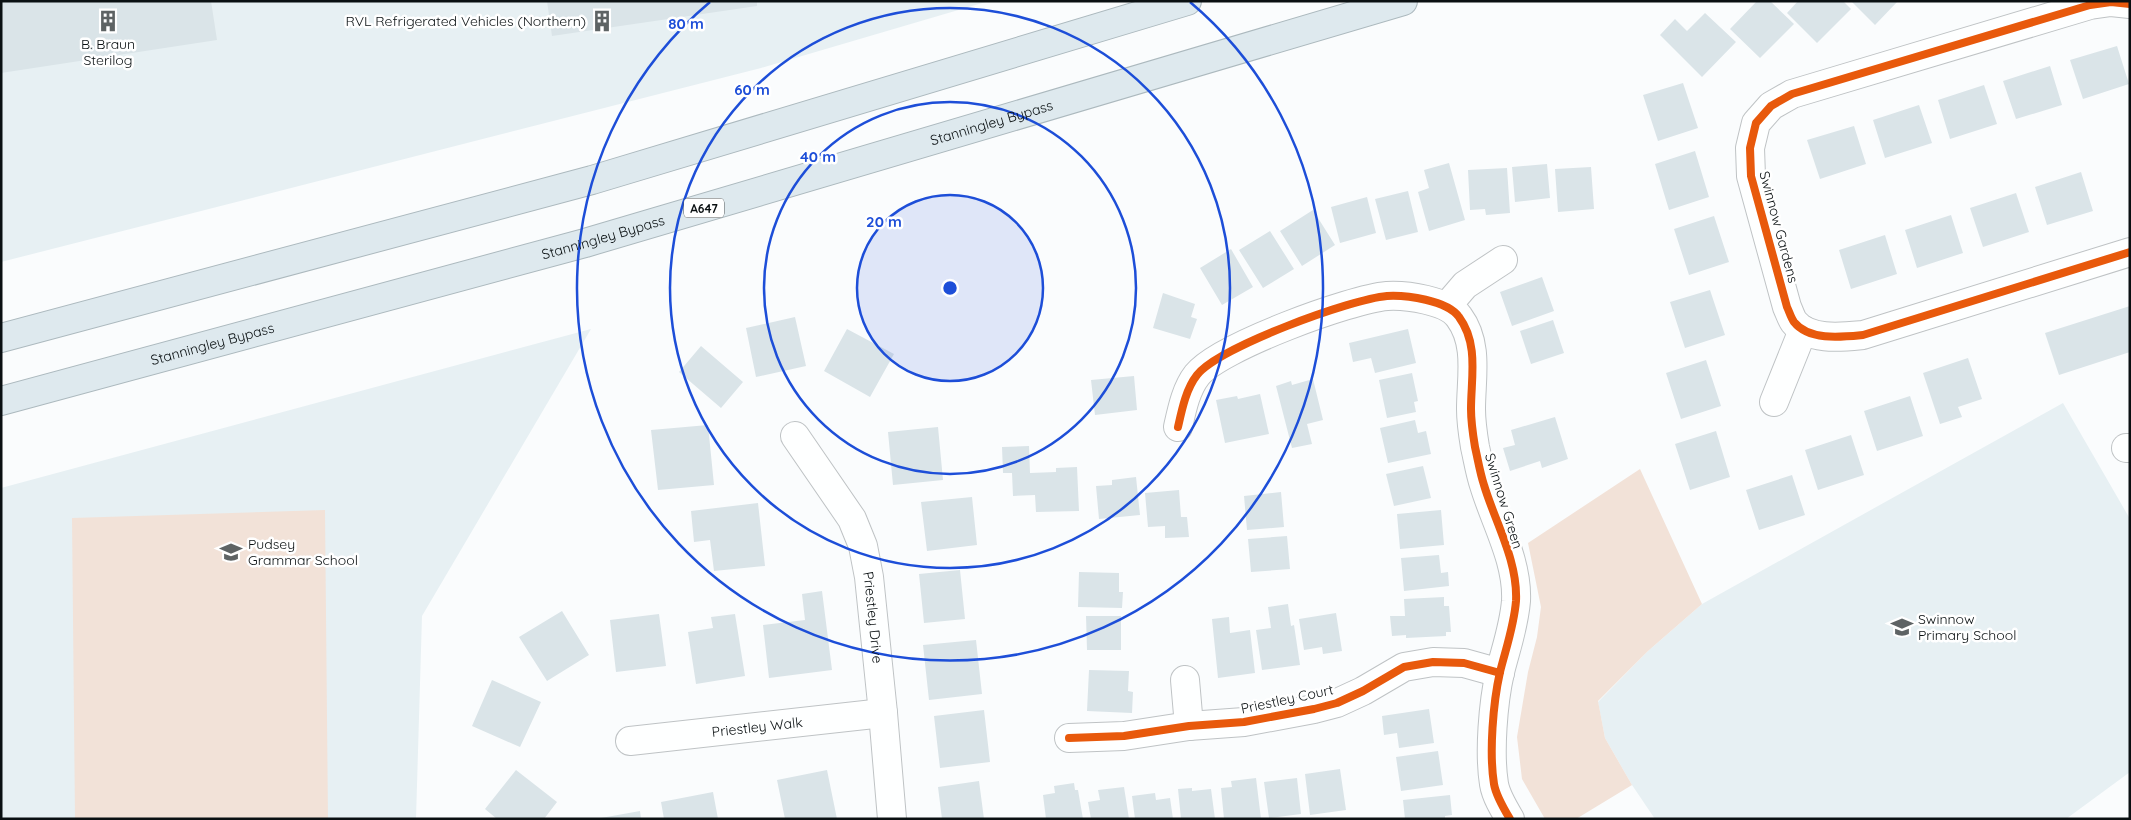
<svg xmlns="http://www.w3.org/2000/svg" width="2131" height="820" font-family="Quicksand,sans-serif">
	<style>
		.built { fill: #e7f0f3 }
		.green { fill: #f2e2d8 }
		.building { fill: #dae4e8 }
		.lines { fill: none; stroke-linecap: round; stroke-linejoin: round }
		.minor-casing { stroke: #bfc3c5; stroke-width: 30 }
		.highway-casing { stroke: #acb9be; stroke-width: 30 }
		.minor { stroke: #feffff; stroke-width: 28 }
		.highway { stroke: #dee9ee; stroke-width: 28 }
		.cycleway-casing { stroke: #fff; stroke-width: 11 }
		.cycleway { stroke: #e8590c; stroke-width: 8 }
		.ring { fill: none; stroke: #1d4ed8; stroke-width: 2.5 }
		.labels { text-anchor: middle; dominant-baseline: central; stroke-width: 5; stroke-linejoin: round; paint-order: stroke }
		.shield { fill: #fff; stroke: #545859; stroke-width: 1 }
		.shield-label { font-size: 12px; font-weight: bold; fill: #0a1012 }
		.poi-label { font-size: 14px; fill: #0a1012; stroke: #fff; text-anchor: start }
		.street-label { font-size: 14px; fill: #0a1012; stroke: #fff }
		.centre { fill: #1d4ed8; stroke: #fff; stroke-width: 2.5 }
		.ring-label { font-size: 15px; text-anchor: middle; font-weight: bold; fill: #1d4ed8; stroke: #fff; stroke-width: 5; stroke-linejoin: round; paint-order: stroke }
	</style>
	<rect width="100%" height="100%" fill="#fafcfd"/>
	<path class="built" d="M1 1H989L761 68 1 262Z
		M591 329 422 616 416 819H1V488Z
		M2063 403 2130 519V772L2066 819H1655L1632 785 1605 738 1598 702 1648 651 1702 604Z"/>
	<path class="green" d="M1640 469 1702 604 1648 651 1598 701 1605 738 1632 785 1576 819H1545L1522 779 1517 737 1528 672 1537 637 1541 607 1528 543Z
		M325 510 328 819H75L72 518Z"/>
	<path class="building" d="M1 1H211L217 40 1 73Z
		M547 1H757V6L552 36Z
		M1757 1H1770L1794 24 1760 58 1730 29Z
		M1798 1H1843L1851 9 1817 43 1787 13Z
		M1851 1H1898L1875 25Z
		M1705 13 1736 42 1702 77 1660 35 1675 19 1687 31Z
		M2117 46 2129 84 2083 99 2070 60Z
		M2050 66 2062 105 2016 119 2003 81Z
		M1683 83 1698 128 1658 141 1643 95Z
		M1984 85 1997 124 1950 139 1938 100Z
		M1919 105 1932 143 1885 158 1873 120Z
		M1854 126 1866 164 1820 179 1807 140Z
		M1695 151 1709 197 1669 210 1655 164Z
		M1449 163 1465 220 1429 231 1418 192 1429 188 1424 170Z
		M1547 164 1550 198 1515 202 1512 167Z
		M1591 167 1594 209 1558 212 1555 169Z
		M1507 168 1510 213 1486 215 1485 209 1470 210 1468 170Z
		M2081 172 2093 211 2047 225 2035 187Z
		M1408 191 1418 232 1386 240 1375 199Z
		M2016 193 2029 232 1983 247 1970 208Z
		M1367 197 1376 233 1340 243 1331 207Z
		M1313 210 1335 245 1302 266 1280 231Z
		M1951 215 1963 253 1917 268 1905 230Z
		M1714 216 1729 262 1689 275 1674 229Z
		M1270 231 1294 269 1263 288 1239 250Z
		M1885 235 1897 274 1851 289 1839 250Z
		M1231 249 1253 287 1222 305 1200 268Z
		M1542 277 1554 311 1512 326 1500 292Z
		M1710 290 1725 335 1685 348 1670 302Z
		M1163 293 1195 304 1191 317 1197 319 1190 339 1153 328Z
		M2130 306V352L2059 375 2045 333Z
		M795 317 806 366 756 377 746 328Z
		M1553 320 1564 353 1531 364 1520 331Z
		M847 329 894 354 870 397 824 371Z
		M1408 329 1416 363 1375 373 1371 358 1353 362 1349 343Z
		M701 346 743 382 721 408 679 372Z
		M1968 358 1982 399 1958 407 1962 417 1940 424 1923 373Z
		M1706 360 1721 406 1681 419 1666 373Z
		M1412 373 1418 401 1414 402 1416 412 1387 418 1379 380Z
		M1134 376 1137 410 1095 415 1091 380Z
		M1313 379 1323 420 1307 424 1312 444 1292 448 1276 386 1291 381 1292 385Z
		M1260 394 1269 434 1225 443 1216 400 1237 396 1238 399Z
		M1910 396 1923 436 1877 451 1864 411Z
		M1555 417 1568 459 1542 468 1540 461 1510 471 1503 448 1515 445 1511 430Z
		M1415 420 1418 433 1426 431 1431 454 1388 463 1380 428Z
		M708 425 714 485 658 490 651 430Z
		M938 427 943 480 893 485 888 432Z
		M1716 431 1730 477 1690 490 1675 444Z
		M1851 435 1864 475 1818 490 1805 450Z
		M1029 446 1030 473 1056 472V468L1077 467 1079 511 1036 512 1035 495 1013 496 1012 473H1003L1002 447Z
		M1423 466 1431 498 1394 506 1386 474Z
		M1792 475 1805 515 1759 530 1746 490Z
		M1136 477 1140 515 1099 519 1096 486 1112 485V480Z
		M1179 490 1181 517H1187L1189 537 1165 538V526L1148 527 1145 493Z
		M1281 492 1284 527 1247 530 1244 496Z
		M972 497 977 545 927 551 921 502Z
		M758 503 765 566 714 571 710 540 694 542 691 511Z
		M1441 510 1444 545 1400 549 1397 514Z
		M1287 536 1290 569 1251 572 1248 539Z
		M1439 555 1441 573 1448 572 1449 586 1404 591 1401 558Z
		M960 570 965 619 924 623 919 574Z
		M1079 572 1119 573V592H1123L1122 608 1078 607Z
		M822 591 832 670 769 678 763 625 805 620 802 594Z
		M1444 597V606H1449L1451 632H1446V636L1406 638V635L1392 636 1390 616H1405L1404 599Z
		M1288 604 1291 626 1294 625 1300 665 1262 670 1256 630 1271 628 1268 607Z
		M562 611 589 655 547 681 519 637Z
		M1336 613 1342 651 1323 654 1322 647 1304 650 1299 619Z
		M659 614 666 666 616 672 610 620Z
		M735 614 745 676 696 684 688 632 713 628 711 617Z
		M1086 616H1121V650H1087Z
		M1229 617 1230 633 1250 630 1255 673 1218 678 1212 619Z
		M976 640 982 694 929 700 923 645Z
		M1089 670 1129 671 1128 691 1133 692 1132 713 1087 711Z
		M492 680 541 702 520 747 472 726Z
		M1429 709 1434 743 1399 748 1397 733 1384 735 1382 716Z
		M984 710 990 762 940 768 934 716Z
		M1438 751 1443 785 1401 791 1396 757Z
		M1340 769 1346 810 1310 815 1305 774Z
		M516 770 557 802 544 819H497L485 809Z
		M827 770 837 819H785L777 780Z
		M1256 778 1261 819H1224L1221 788 1232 787 1231 781Z
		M1297 778 1301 814 1269 818 1264 782Z
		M979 781 984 819H942L938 787Z
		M1074 783 1075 790H1078L1083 819H1046L1043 795 1055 793 1054 786Z
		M1124 787 1129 819H1091L1088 802 1100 800 1098 790Z
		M1192 788V791L1211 789 1215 819H1181L1178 789Z
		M713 792 718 819H664L661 802Z
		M1155 793 1156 800 1170 798 1173 819H1135L1132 796Z
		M1450 795 1452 815 1445 816V819H1405L1403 800Z
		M640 811 641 819H601V818Z"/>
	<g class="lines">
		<g class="minor-casing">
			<g id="minor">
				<path d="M2130 4 2111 2 2090 5 1792 94 1771 106 1756 123 1750 148 1751 176 1787 307C1789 311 1791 318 1794 322 1809 341 1842 337 1863 335L2130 252"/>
				<path d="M1447 306 1465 285 1503 260"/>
				<path d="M1774 402 1803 330"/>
				<path d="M1178 427C1182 409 1186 389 1197 375 1219 347 1351 299 1387 296 1406 295 1447 300 1459 317 1479 344 1471 378 1471 409 1471 421 1473 435 1475 447 1478 460 1480 473 1484 485 1495 522 1518 561 1516 601 1514 626 1506 648 1500 672 1493 703 1489 753 1494 784 1496 796 1504 809 1510 819"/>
				<path id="s1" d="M795 436 852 519 863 546 869 577 883 713 892 819"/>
				<path d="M2126 448H2130"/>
				<path d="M1185 680 1189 726"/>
				<path d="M1069 738 1124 736 1189 726 1244 722 1314 709 1337 703 1363 691 1404 667 1433 662 1464 663 1500 673"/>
				<path id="s2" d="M630 741 883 713"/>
			</g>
		</g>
		<g class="highway-casing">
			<g id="highway">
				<path d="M1 338 592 180 1187 1"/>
				<path id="s3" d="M1 401 585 243 1403 1"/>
			</g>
		</g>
		<use href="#minor" class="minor"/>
		<use href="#highway" class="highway"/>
		<g class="cycleway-casing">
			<path id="cycleway" d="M2130 4 2111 2 2090 5 1792 94 1771 106 1756 123 1750 148 1751 176 1787 307C1789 311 1791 318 1794 322 1809 341 1842 337 1863 335L2130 252
				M1178 427C1182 409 1186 389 1197 375 1219 347 1351 299 1387 296 1406 295 1447 300 1459 317 1479 344 1471 378 1471 409 1471 421 1473 435 1475 447 1478 460 1480 473 1484 485 1495 522 1518 561 1516 601 1514 626 1506 648 1500 672 1493 703 1489 753 1494 784 1496 796 1504 809 1510 819
				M1069 738 1124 736 1189 726 1244 722 1314 709 1337 703 1363 691 1404 667 1433 662 1464 663 1500 673"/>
		</g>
		<use href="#cycleway" class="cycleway"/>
	</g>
	<circle cx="950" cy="288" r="93" fill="#1d4ed8" fill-opacity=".12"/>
	<g class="ring">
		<circle cx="950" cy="288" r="93"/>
		<circle cx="950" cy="288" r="186"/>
		<circle cx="950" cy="288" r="280"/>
		<path d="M1190 2A373 373 0 1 1 710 2"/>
	</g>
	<defs>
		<g id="building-bare" transform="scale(1.725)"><path d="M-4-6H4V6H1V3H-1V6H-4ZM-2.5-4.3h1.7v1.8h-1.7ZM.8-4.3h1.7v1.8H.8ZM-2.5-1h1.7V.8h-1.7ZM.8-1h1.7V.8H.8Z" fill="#5e6364" stroke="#fff" stroke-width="2.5" paint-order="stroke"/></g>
		<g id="school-bare" transform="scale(1.725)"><path d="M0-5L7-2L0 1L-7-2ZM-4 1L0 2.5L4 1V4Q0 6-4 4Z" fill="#5e6364" stroke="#fff" stroke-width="2.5" paint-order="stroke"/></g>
	</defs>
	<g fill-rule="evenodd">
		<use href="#building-bare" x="108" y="21"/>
		<use href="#building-bare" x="602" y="21"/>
		<use href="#school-bare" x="231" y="552"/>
		<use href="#school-bare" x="1902" y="627"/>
	</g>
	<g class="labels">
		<rect class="shield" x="684" y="198.5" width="40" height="19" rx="4"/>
		<g class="shield-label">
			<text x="704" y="208">A647</text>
		</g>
		<g class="poi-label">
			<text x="586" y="21" text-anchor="end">RVL Refrigerated Vehicles (Northern)</text>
			<text x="108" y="44" text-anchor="middle">B. Braun<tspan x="108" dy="16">Sterilog</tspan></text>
			<text x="248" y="544">Pudsey<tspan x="248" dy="16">Grammar School</tspan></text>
			<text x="1918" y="619">Swinnow<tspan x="1918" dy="16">Primary School</tspan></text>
		</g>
		<g class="street-label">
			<text stroke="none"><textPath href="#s3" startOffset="1029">Stanningley Bypass</textPath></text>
			<text transform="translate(1779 227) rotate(75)">Swinnow Gardens</text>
			<text stroke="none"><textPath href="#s3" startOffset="624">Stanningley Bypass</textPath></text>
			<text stroke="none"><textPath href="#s3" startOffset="219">Stanningley Bypass</textPath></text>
			<text transform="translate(1504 501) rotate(73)">Swinnow Green</text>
			<text stroke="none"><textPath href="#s1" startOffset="202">Priestley Drive</textPath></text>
			<text transform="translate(1287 699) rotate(-12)">Priestley Court</text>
			<text stroke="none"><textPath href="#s2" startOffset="128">Priestley Walk</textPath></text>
		</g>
	</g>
	<circle cx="950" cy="288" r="8" class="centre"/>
	<g class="ring-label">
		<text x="686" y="29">80 m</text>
		<text x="752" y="95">60 m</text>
		<text x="818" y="162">40 m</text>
		<text x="884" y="227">20 m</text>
	</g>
	<rect width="2131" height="820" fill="none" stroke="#0a1012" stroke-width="5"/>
</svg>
